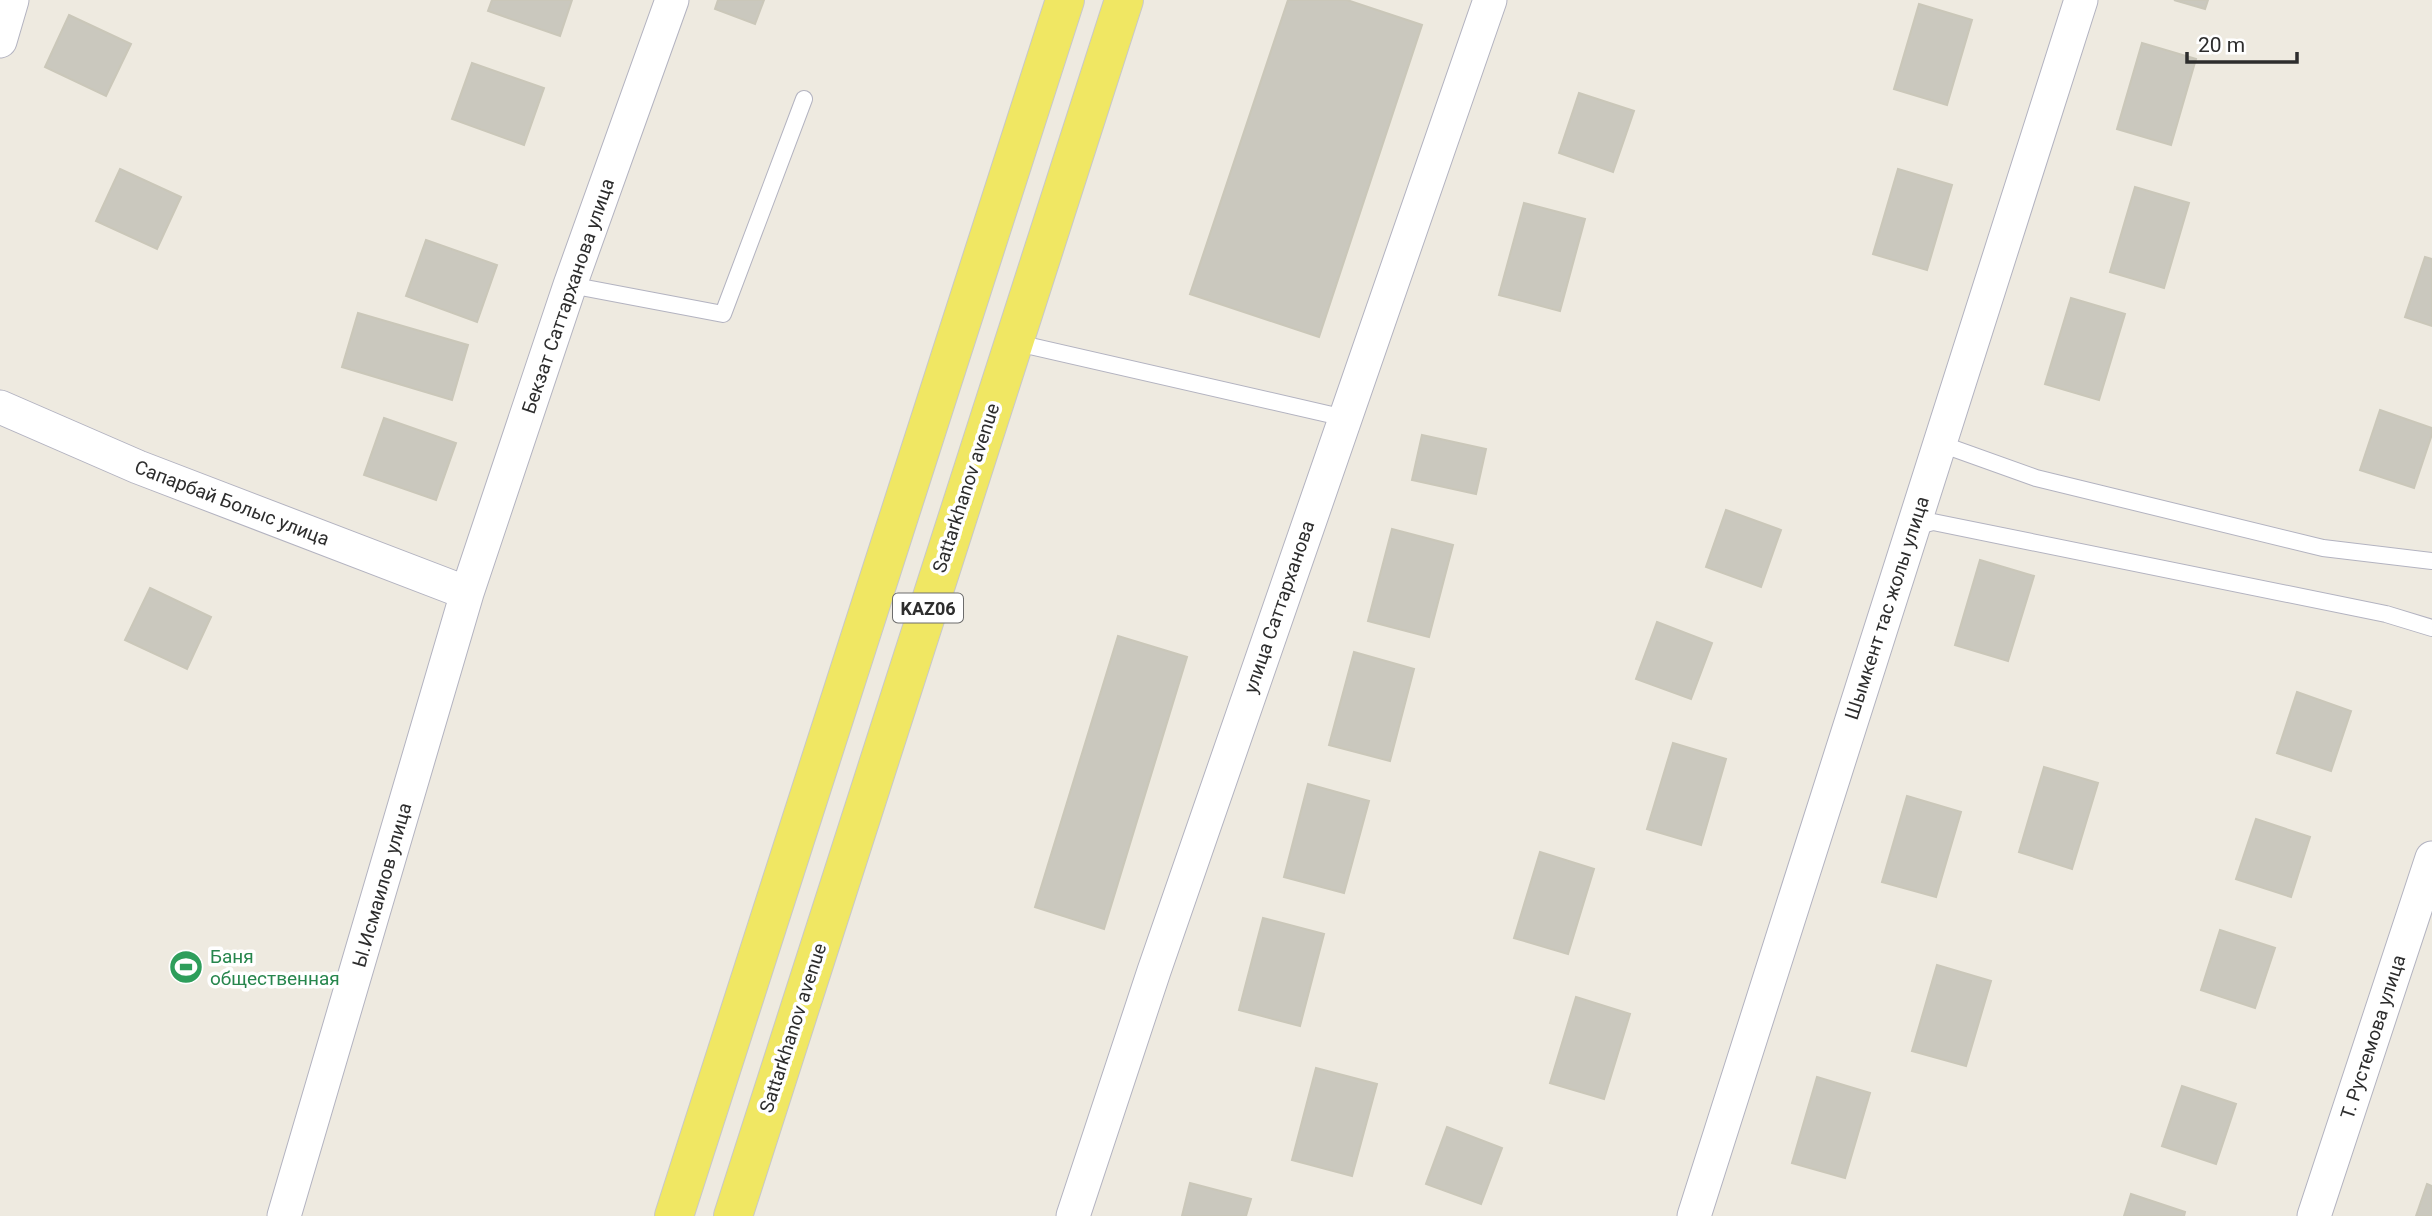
<svg xmlns="http://www.w3.org/2000/svg" width="2432" height="1216" font-family="Roboto,sans-serif">
	<style>
		.building { fill: #cac8be; stroke: #cac7b9; stroke-width: 2 }
		.lines { fill: none; stroke-linecap: round; stroke-linejoin: round }
		.lane-casing { stroke: #b3b3c0; stroke-width: 18 }
		.street-casing { stroke: #b3b3c0; stroke-width: 35 }
		.primary-casing { stroke: #c8c8c8; stroke-width: 40 }
		.lane { stroke: #fff; stroke-width: 16 }
		.street { stroke: #fff; stroke-width: 33 }
		.primary { stroke: #f0e763; stroke-width: 38 }
		.labels { text-anchor: middle; dominant-baseline: central; stroke-width: 7; stroke-linejoin: round; paint-order: stroke }
		.shield { fill: #fff; stroke: #6c6c6c; stroke-width: 2 }
		.shield-label { font-size: 18px; font-weight: bold; fill: #2d2d2d }
		.street-label { font-size: 19px; fill: #2d2d2d; stroke: #fff }
		.leisure-label { font-size: 19px; fill: #27864d; stroke: #fff; text-anchor: start }
	</style>
	<rect width="100%" height="100%" fill="#eeeae0"/>
	<path class="building" d="M492 0H572L560 36 488 11Z
		M718 0H764L755 24 715 9Z
		M1288 0H1347L1422 25 1319 337 1190 294Z
		M2174 0H2208L2205 9Z
		M1919 4 1972 20 1947 105 1894 89Z
		M69 15 131 44 106 96 45 67Z
		M2142 43 2196 59 2171 145 2117 129Z
		M472 63 544 88 524 145 452 119Z
		M1579 93 1634 111 1613 172 1559 153Z
		M120 169 181 197 157 249 96 221Z
		M1898 169 1952 185 1927 270 1873 254Z
		M2135 187 2189 203 2164 288 2110 272Z
		M1524 203 1585 219 1560 311 1499 295Z
		M426 240 497 265 477 322 406 296Z
		M2425 257 2432 259V326L2405 317Z
		M2071 298 2125 314 2099 400 2045 384Z
		M358 313 468 345 452 400 342 367Z
		M2380 410 2432 428V434L2414 488 2360 470Z
		M384 418 456 443 436 500 364 475Z
		M1422 435 1486 449 1476 494 1412 480Z
		M1726 510 1781 530 1761 587 1706 567Z
		M1392 529 1453 545 1429 637 1368 621Z
		M1980 560 2034 576 2008 661 1955 645Z
		M150 588 211 617 187 669 125 640Z
		M1657 622 1712 643 1691 699 1636 679Z
		M1118 636 1187 657 1104 929 1035 907Z
		M1354 652 1414 669 1390 761 1329 745Z
		M2297 692 2351 711 2331 771 2277 753Z
		M1673 743 1726 759 1701 845 1647 829Z
		M2044 767 2098 783 2072 869 2019 852Z
		M1308 784 1369 801 1344 893 1284 877Z
		M1907 796 1961 812 1936 897 1882 882Z
		M2256 819 2310 837 2291 897 2236 879Z
		M1540 852 1594 869 1568 954 1514 938Z
		M1263 918 1324 934 1300 1026 1239 1010Z
		M2220 930 2275 948 2255 1008 2201 990Z
		M1937 965 1991 981 1966 1066 1912 1051Z
		M1576 997 1630 1014 1604 1099 1550 1083Z
		M1316 1068 1377 1084 1352 1176 1292 1160Z
		M1817 1077 1870 1093 1845 1178 1792 1163Z
		M2182 1086 2236 1104 2216 1164 2162 1146Z
		M1447 1127 1502 1148 1481 1204 1426 1184Z
		M1190 1183 1251 1199 1246 1216H1182Z
		M2427 1184 2432 1186V1216H2416Z
		M2131 1194 2185 1212 2184 1216H2124Z"/>
	<g class="lines">
		<g class="lane-casing">
			<path id="lane" d="M570 285 723 314 804 99
				M1013 342 1345 418
				M1941 444 2036 478 2323 548 2432 561
				M1914 527 1933 522 2386 614 2432 628"/>
		</g>
		<g class="street-casing">
			<path id="street" d="M0 41 12 0
				M0 407 138 467 467 593
				M284 1216 467 593 570 285 672 0
				M1073 1216 1154 971 1490 0
				M1694 1216 2081 0
				M2314 1216 2432 858"/>
		</g>
		<g class="primary-casing">
			<path id="primary" d="M674 1216 1065 0
				M733 1216 1124 0"/>
		</g>
		<use href="#lane" class="lane"/>
		<use href="#street" class="street"/>
		<use href="#primary" class="primary"/>
	</g>
	<defs>
		<g id="stadium-disc" transform="scale(1.75)"><circle r="9.5" fill="#2e9e5b" stroke="#fff"/><path d="M0-5a6.5 5 0 1 0 0 10a6.5 5 0 1 0 0-10ZM-3.5-1.8h7v3.6h-7Z" fill="#fff"/></g>
	</defs>
	<g fill-rule="evenodd">
		<use href="#stadium-disc" x="186" y="967"/>
	</g>
	<g class="labels">
		<rect class="shield" x="893" y="593.5" width="70" height="29" rx="5"/>
		<g class="shield-label">
			<text x="928" y="608">KАZ06</text>
		</g>
		<g class="street-label">
			<text transform="translate(568 296) rotate(-71)">Бекзат Саттарханова улица</text>
			<text transform="translate(966 488) rotate(-72)">Sattarkhanov avenue</text>
			<text transform="translate(232 503) rotate(21)">Сапарбай Болыс улица</text>
			<text transform="translate(1279 607) rotate(-71)">улица Саттарханова</text>
			<text transform="translate(1887 608) rotate(-72)">Шымкент тас жолы улица</text>
			<text transform="translate(382 885) rotate(-74)">Ы.Исмаилов улица</text>
			<text transform="translate(793 1028) rotate(-72)">Sattarkhanov avenue</text>
			<text transform="translate(2373 1037) rotate(-72)">Т. Рустемова улица</text>
		</g>
		<g class="leisure-label">
			<text x="210" y="956">Баня<tspan x="210" dy="22">общественная</tspan></text>
		</g>
	</g>
	<path d="M2187 52v10h110v-10" fill="none" stroke="#2d2d2d" stroke-width="3.5"/>
	<text x="2198" y="52" font-size="21" fill="#2d2d2d" stroke="#ffffff" stroke-width="5" paint-order="stroke">20 m</text>
</svg>
